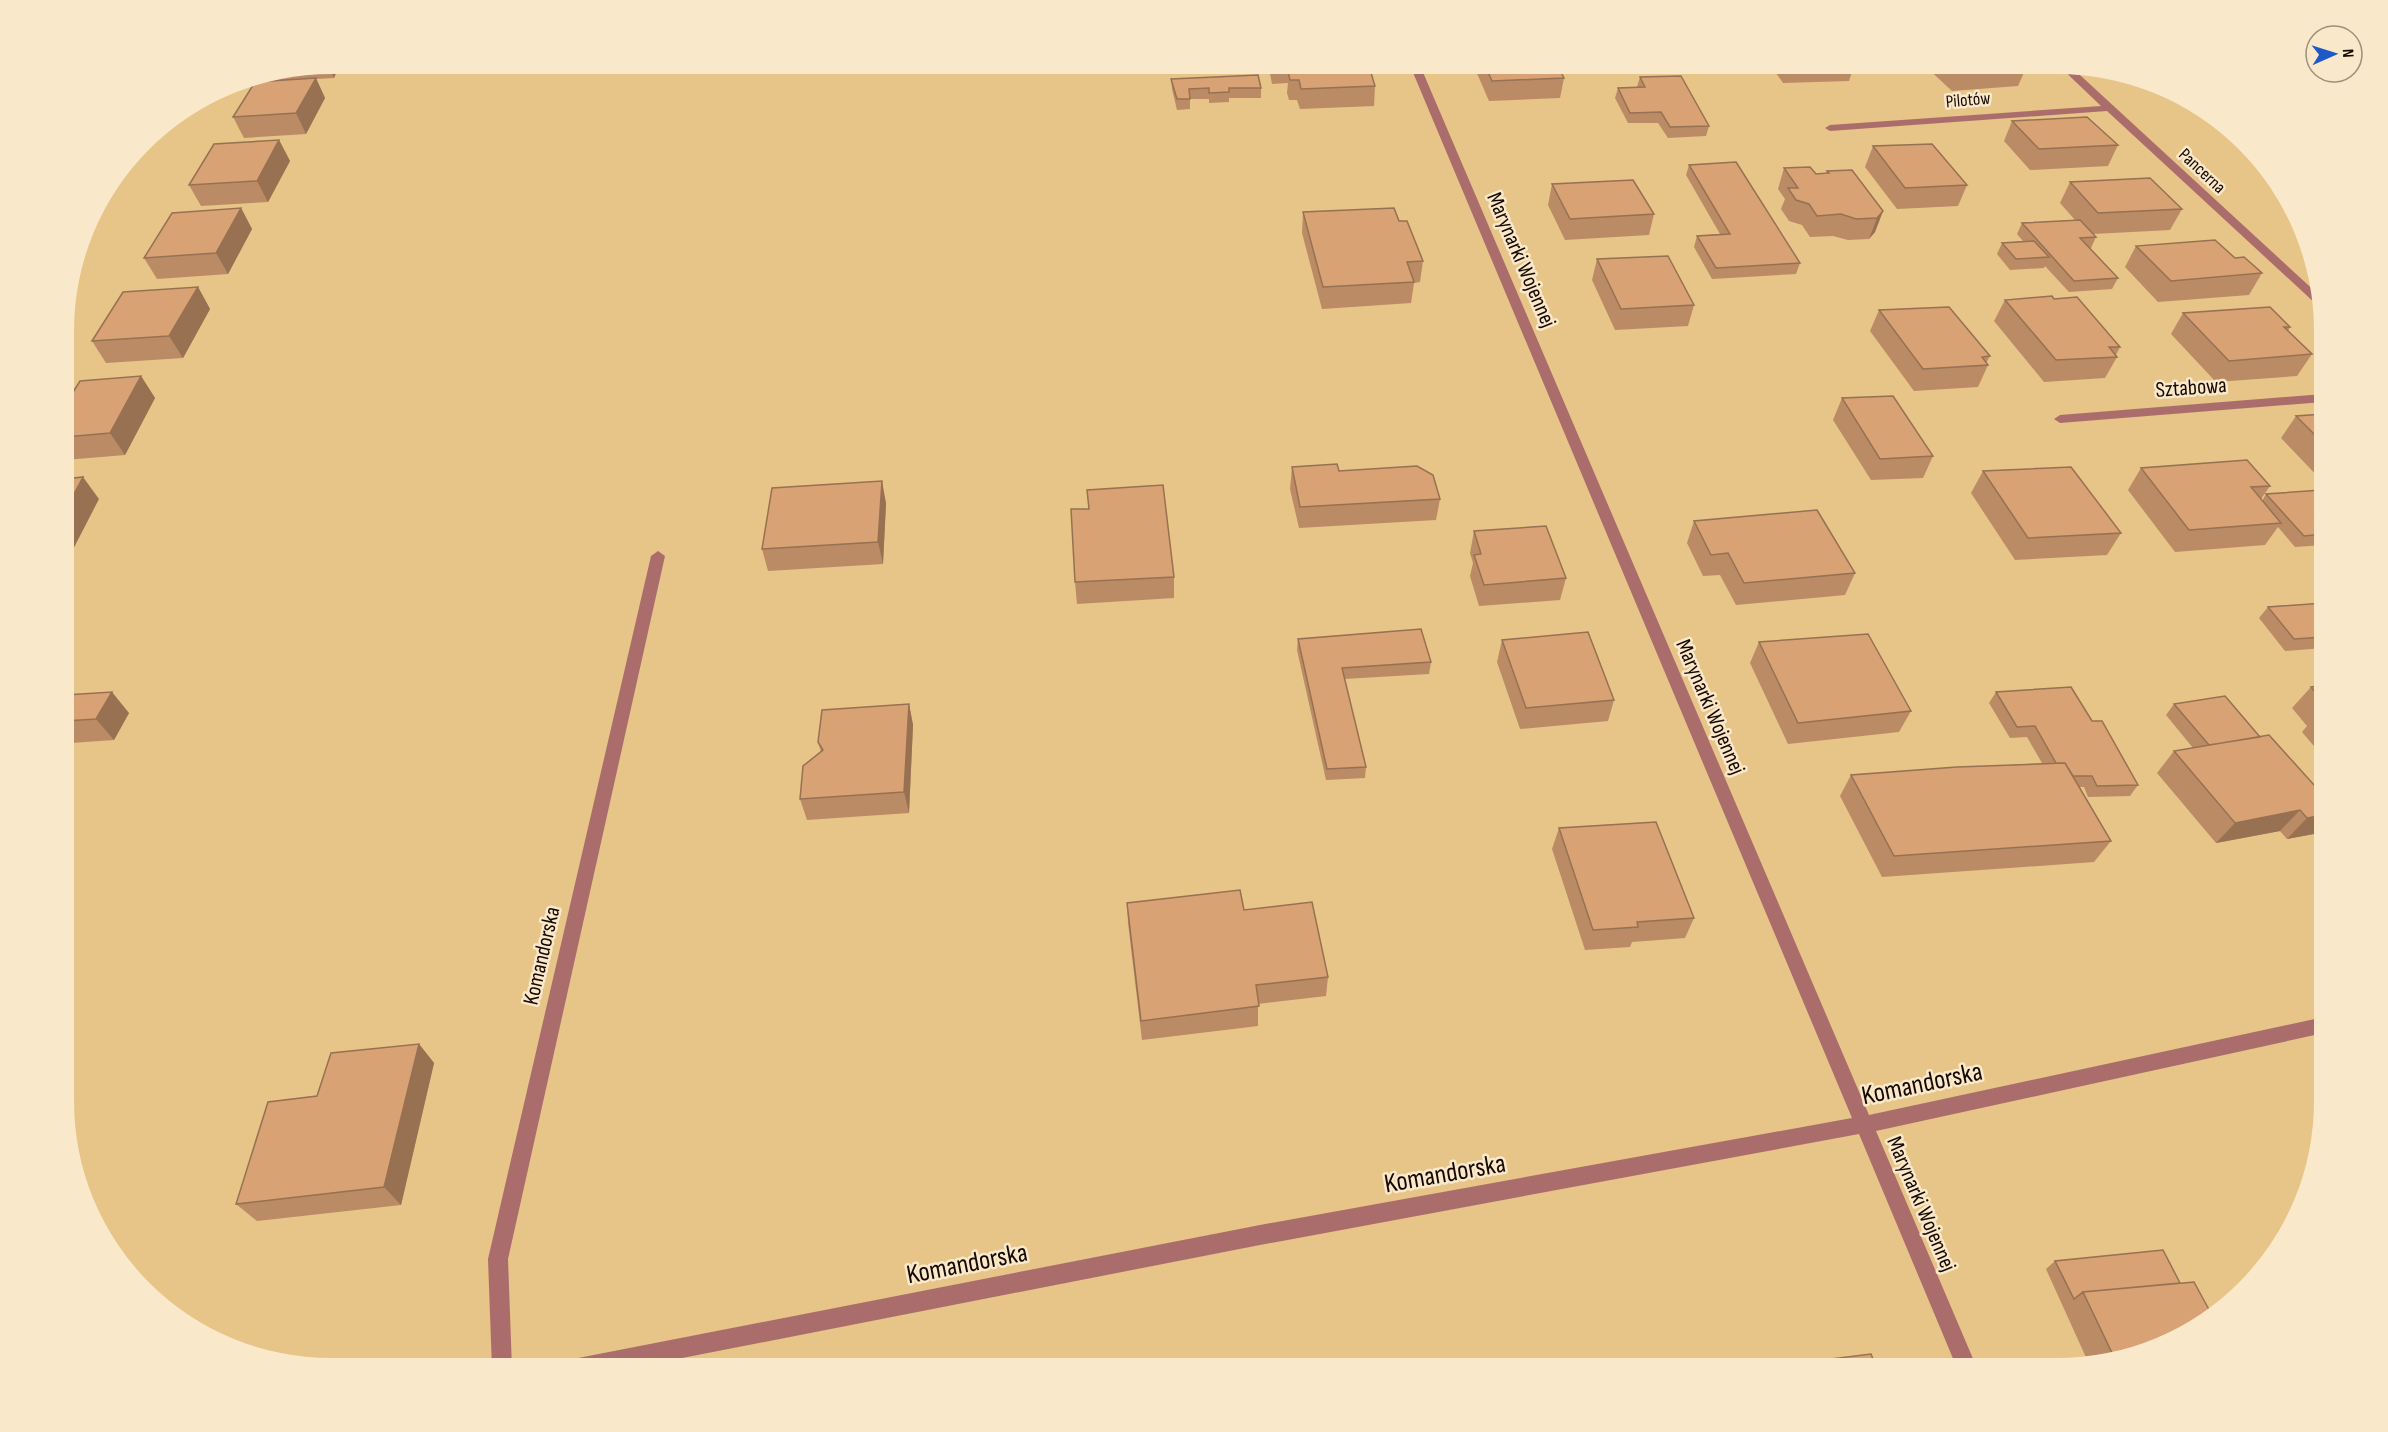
<svg xmlns="http://www.w3.org/2000/svg" width="2388" height="1432" font-family="'Sofia Sans Condensed',sans-serif">
	<style>
		.lines { fill: none; stroke-linecap: round; stroke-linejoin: round }
		.minor { fill: #ab6d6c; fill-rule: evenodd }
		.wall { fill: #ba8b65 }
		.shaded-wall { fill: #977152 }
		.building { fill: #d8a275; stroke: #977152; stroke-width: 1.5 }
		.labels { text-anchor: middle; dominant-baseline: central; stroke-width: 5; stroke-linejoin: round; paint-order: stroke }
		.far-street-label { font-size: 18px; fill: #150900; stroke: #fae8ca }
		.street-label { font-size: 22px; fill: #150900; stroke: #fae8ca }
		.near-street-label { font-size: 27px; fill: #150900; stroke: #fae8ca }
	</style>
	<rect width="100%" height="100%" fill="#e7c487"/>
	<g class="lines">
		<path class="minor" d="M1409 63H1419L1869 1115 2324 1017V1033L1876 1131 1977 1368H1957L1859 1134 1260 1245 626 1369H563L566 1362 573 1359 1260 1225 1852 1118Z
			M2056 63 2068 64 2319 295 2322 306 2317 305 2107 111 1830 131 1825 128 1830 125 2101 106Z
			M2324 394V402L2060 423 2054 419 2060 415Z
			M658 551 665 556 508 1259 512 1369H492L488 1259 651 556Z"/>
	</g>
	<path class="wall" d="M330 63H352L350 68H338L334 78 316 79 325 98 306 134 244 138 233 117 273 80 270 75Z
		M1166 63H1218V66L1167 69Z
		M1268 63H1368L1375 86 1374 106 1300 109 1297 100H1289L1287 93 1288 83 1272 84Z
		M1460 63H1563L1561 72 1564 78 1560 98 1489 101 1473 64H1461Z
		M1769 63H1855L1849 81 1783 83Z
		M1926 63H2024L2027 66 2018 86 1952 91 1925 66Z
		M1640 77 1709 126 1706 136 1668 138 1658 123H1628L1615 98 1618 88 1637 87Z
		M1171 79 1261 88V98H1229V102L1209 103V99H1190V109L1177 110 1172 89Z
		M2177 93 2192 99 2232 130 2220 131 2205 119 2208 115 2197 105 2190 106 2177 94Z
		M2012 121 2118 145 2108 166 2030 170 2004 141Z
		M279 140 290 161 268 202 201 206 189 185Z
		M1873 146 1967 185 1958 206 1897 209 1865 167Z
		M1689 165 1800 263 1796 274 1712 279 1694 247 1697 236 1720 234 1686 175Z
		M1784 168 1816 174 1826 173 1827 171 1883 211 1875 232 1869 239 1848 240 1833 236 1810 237 1802 225 1789 221 1781 209 1785 199 1778 189Z
		M2070 182 2182 209 2170 230 2093 234 2096 237 2091 248H2089L2118 278 2112 289 2069 292 2045 266 2044 268 2010 270 1997 254 2002 243 2023 241 2017 234 2022 223 2075 220 2060 203Z
		M1552 184 1654 214 1649 235 1565 240 1548 205Z
		M241 208 252 229 228 274 157 279 144 258Z
		M1303 212 1399 221 1423 261 1420 282 1414 283 1411 303 1322 309 1302 233Z
		M2136 246 2235 258 2262 273 2249 295 2158 302 2125 267Z
		M1597 259 1694 305 1688 326 1615 330 1592 280Z
		M198 287 210 309 183 358 106 363 92 341Z
		M2005 300 2120 347 2116 355 2117 357 2105 378 2044 382 1994 321Z
		M1879 310 1990 356 1986 363 1988 365 1978 387 1914 391 1870 331Z
		M2183 313 2290 327 2288 331 2312 354 2297 376 2216 382 2171 334Z
		M141 376 155 398 125 455 65 460V405Z
		M1842 398 1933 456 1923 478 1871 480 1833 420Z
		M2324 414V483L2281 438 2296 416Z
		M1292 467 1339 471 1440 499 1436 520 1299 528 1290 489Z
		M2141 468 2270 486 2261 499 2262 501 2266 494 2324 493V542L2323 545 2295 547 2278 527 2265 545 2175 552 2128 490Z
		M1983 471 2121 533 2107 555 2015 560 1971 493Z
		M886 503 883 564 768 571 762 549Z
		M1694 521 1855 573 1845 595 1736 605 1720 575 1703 576 1687 543Z
		M1474 531 1566 578 1560 600 1479 606 1470 576 1473 563 1470 553Z
		M1174 577V598L1077 604 1075 582Z
		M2324 603V648L2285 651 2259 618 2268 607Z
		M1298 639 1431 662 1429 674 1344 679 1366 767 1365 778 1326 780 1297 650Z
		M1502 640 1614 700 1608 721 1520 729 1497 662Z
		M1759 642 1911 711 1899 732 1788 744 1750 663Z
		M2324 685V758L2302 732 2307 726 2292 708 2311 687Z
		M1996 692 2092 721 2138 785 2130 796 2088 797 2084 787H2079L2111 841 2094 862 1882 877 1840 796 1851 775 2042 763 2027 737 2010 738 1989 703Z
		M65 695 129 713 114 740 71 743 67 752H65Z
		M2225 696 2319 833 2287 839 2280 831 2216 843 2157 773 2174 751 2193 748 2166 715 2174 704Z
		M909 704 913 725 909 813 807 820 800 799 821 752 818 742Z
		M1559 828 1694 918 1685 938 1632 942 1630 947 1585 950 1552 849Z
		M1127 903 1244 910 1328 977 1326 996 1258 1004V1026L1142 1040 1128 923Z
		M419 1044 434 1063 401 1205 257 1221 236 1204Z
		M2055 1261 2192 1333 2089 1364 2046 1269Z"/>
	<path class="shaded-wall" d="M336 63 338 68 334 78 328 64Z
		M348 63H352L350 68Z
		M316 78 325 98 306 134 296 113Z
		M279 140 290 161 268 202 257 181Z
		M241 208 252 229 228 274 216 253Z
		M1883 211 1875 232 1869 239 1877 218Z
		M198 287 210 309 183 358 169 336Z
		M141 376 155 398 125 455 110 433Z
		M83 477 99 499 65 565V511Z
		M882 481 886 503 883 564 878 542Z
		M112 692 129 713 114 740 96 719Z
		M909 704 913 725 909 813 904 792Z
		M65 737 71 743 67 752 65 750Z
		M2300 810 2280 831 2216 843 2235 823Z
		M2324 815V827L2319 833 2287 839 2307 818Z
		M419 1044 434 1063 401 1205 384 1187Z"/>
	<path class="building" d="M1294 63H1368L1375 86 1301 89 1299 80H1290L1288 72H1296Z
		M1484 63H1556L1564 78 1492 81Z
		M1951 63H2024L2027 66 1960 71Z
		M1258 75 1261 88H1229V92L1209 93V88L1189 89 1190 99H1177L1171 79Z
		M1681 76 1709 126 1670 127 1661 112 1630 113 1618 88 1645 87 1640 77Z
		M316 78 296 113 233 117 255 82Z
		M2087 117 2118 145 2039 149 2012 121Z
		M279 140 257 181 189 185 214 144Z
		M1932 144 1967 185 1905 188 1873 146Z
		M1736 162 1800 263 1716 268 1697 236 1730 234 1689 165Z
		M1810 167 1816 174 1829 173 1827 171 1852 170 1883 211 1877 218 1856 219 1841 214 1817 216 1809 204 1796 200 1788 188H1798L1784 168Z
		M2150 178 2182 209 2098 213 2070 182Z
		M1633 180 1654 214 1570 219 1552 184Z
		M241 208 216 253 144 258 172 213Z
		M1394 208 1399 221H1407L1423 261 1407 262 1414 282 1323 287 1303 212Z
		M2080 220 2096 237 2080 238 2118 278 2074 281 2022 223Z
		M2215 240 2235 258 2244 257 2262 273 2171 281 2136 246Z
		M2034 241 2049 257 2016 259 2002 243Z
		M1668 256 1694 305 1621 309 1597 259Z
		M198 287 169 336 92 341 123 292Z
		M2052 296 2054 299 2077 297 2120 347H2109L2117 357 2056 360 2005 300Z
		M1949 307 1990 356 1982 357 1988 365 1923 369 1879 310Z
		M2270 307 2290 327H2284L2312 354 2229 361 2183 313Z
		M141 376 110 433 65 437V405L80 381Z
		M1893 396 1933 456 1880 459 1842 398Z
		M2324 414V444L2296 416Z
		M2247 460 2270 486 2251 487 2281 523 2189 530 2141 468Z
		M1337 464 1339 471 1417 466 1433 475 1440 499 1300 507 1292 467Z
		M2071 467 2121 533 2028 538 1983 471Z
		M83 477 65 511V479Z
		M882 481 878 542 762 549 772 488Z
		M1163 485 1174 577 1075 582 1071 509H1089L1087 490Z
		M2321 490 2324 493V515L2315 516 2324 526V534L2304 536 2266 494Z
		M1817 510 1855 573 1744 583 1728 553 1711 555 1694 521Z
		M1546 526 1566 578 1484 585 1474 555 1481 554 1474 531Z
		M2324 603V637L2294 639 2268 607Z
		M1421 629 1431 662 1342 668 1366 767 1327 769 1298 639Z
		M1588 632 1614 700 1526 708 1502 640Z
		M1868 634 1911 711 1798 723 1759 642Z
		M2324 685V702L2311 687Z
		M2071 687 2092 721H2102L2138 785 2097 786 2092 776H2073L2065 763H2056L2035 726 2017 727 1996 692Z
		M112 692 96 719 65 721V695Z
		M2225 696 2260 737 2209 745 2174 704Z
		M909 704 904 792 800 799 803 766 823 750 818 742 822 710Z
		M2269 735 2324 796V815L2307 818 2300 810 2235 823 2174 751Z
		M2065 763 2111 841 1894 856 1851 775 1957 767Z
		M1656 822 1694 918 1637 922 1638 927 1593 930 1559 828Z
		M1240 890 1244 910 1312 902 1328 977 1256 985 1259 1006 1141 1021 1127 903Z
		M419 1044 384 1187 236 1204 268 1102 317 1096 331 1053Z
		M2163 1250 2180 1283 2083 1292 2074 1299 2055 1261Z
		M2194 1282 2213 1317 2192 1333 2114 1357 2083 1292Z
		M1871 1354 1877 1369H1749Z"/>
	<g class="labels">
		<g class="far-street-label">
			<text transform="translate(1968 100) rotate(-5)">Pilotów</text>
			<text transform="translate(2202 171) rotate(43)">Pancerna</text>
		</g>
		<g class="street-label">
			<text transform="translate(1521 260) rotate(67)">Marynarki Wojennej</text>
			<text transform="translate(2191 388) rotate(-4)">Sztabowa</text>
			<text transform="translate(1710 707) rotate(67)">Marynarki Wojennej</text>
			<text transform="translate(542 956) rotate(-77)">Komandorska</text>
			<text transform="translate(1921 1204) rotate(67)">Marynarki Wojennej</text>
		</g>
		<g class="near-street-label">
			<text transform="translate(1922 1084) rotate(-12)">Komandorska</text>
			<text transform="translate(1445 1174) rotate(-10)">Komandorska</text>
			<text transform="translate(967 1264) rotate(-11)">Komandorska</text>
		</g>
	</g>
	<path d="M0 0H2388V1432H0ZM331 74H2057A257 257 0 0 1 2314 331V1101A257 257 0 0 1 2057 1358H331A257 257 0 0 1 74 1101V331A257 257 0 0 1 331 74Z" fill="#fae8ca" fill-rule="evenodd"/>
	<g transform="translate(2334 54) rotate(87)"><circle r="28" fill="#fae8ca" stroke="#9e8f79" stroke-width="1.5"/>
	<path d="M0-4.5L10 22L0 15L-10 22Z" fill="#1e5ac7"/>
	<text y="-9" font-size="16" font-weight="bold" text-anchor="middle" fill="#150900">N</text>
	</g>
</svg>
